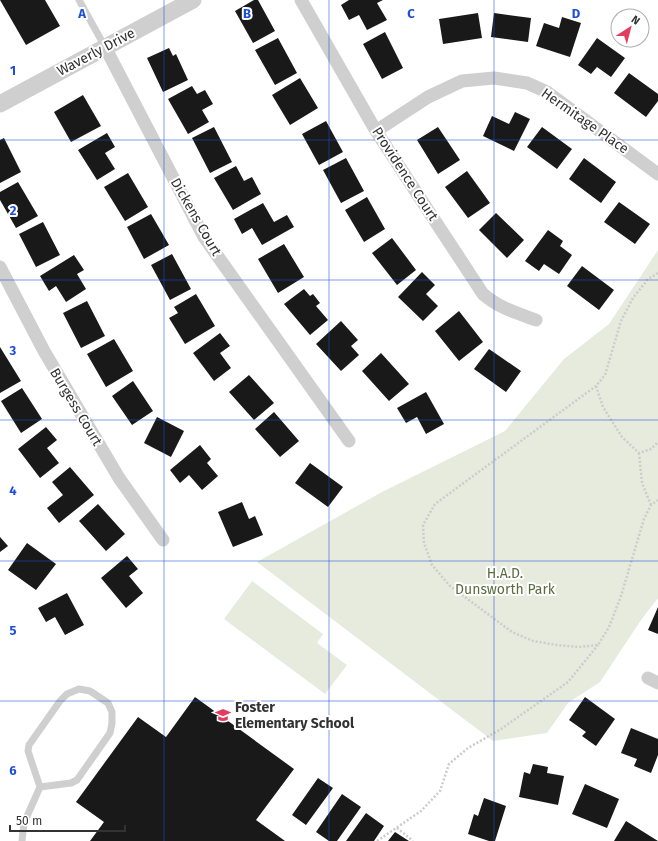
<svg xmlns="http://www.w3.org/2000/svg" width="658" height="841" font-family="'Fira Sans',sans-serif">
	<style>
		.green { fill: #e7ebde }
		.building { fill: #191919 }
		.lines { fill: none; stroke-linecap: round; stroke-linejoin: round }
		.path { stroke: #ccc; stroke-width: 2.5; stroke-dasharray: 2 2; stroke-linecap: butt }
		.service { stroke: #cfcfcf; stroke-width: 7 }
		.minor { stroke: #cfcfcf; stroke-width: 13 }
		.tertiary { stroke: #cfcfcf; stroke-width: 17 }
		.grid { fill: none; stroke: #1d4ed8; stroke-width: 1; stroke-opacity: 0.55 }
		.labels { text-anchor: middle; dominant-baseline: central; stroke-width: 4; stroke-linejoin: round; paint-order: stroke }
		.street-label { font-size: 14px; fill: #323232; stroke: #fff }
		.park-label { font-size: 14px; fill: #5b6d40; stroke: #fff }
		.poi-label { font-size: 14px; font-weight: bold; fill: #323232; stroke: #fff; text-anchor: start }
		.grid-label { font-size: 13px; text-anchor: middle; font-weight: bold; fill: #1d4ed8; stroke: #fff; stroke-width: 4; stroke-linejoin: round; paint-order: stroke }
	</style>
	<rect width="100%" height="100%" fill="#fff"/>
	<path class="green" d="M658 250V598L641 620 600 682 568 703 547 733 493 741 257 562 382 492 505 431 564 359 609 324Z
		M252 581 323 634 317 643 347 665 325 694 224 619Z"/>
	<path class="building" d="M0 0H45L60 26 26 45Z
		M254 0H258L275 31 253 43 235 11Z
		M349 0H383L377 3 387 20 367 30 359 15 349 20 341 5Z
		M478 13 482 38 443 44 439 19Z
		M494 13 531 18 528 42 491 37Z
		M562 17 581 23 570 57 536 46 544 23 559 28Z
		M385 32 403 68 382 79 363 44Z
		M278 38 297 73 275 85 255 50Z
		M597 38 625 58 611 77 597 67 591 74 578 65Z
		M169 48 173 56 176 54 188 80 163 92 147 58Z
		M629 73 658 94V101L646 117 614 93Z
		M300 78 318 108 290 125 272 95Z
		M192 86 197 94 205 90 213 104 202 110 209 122 188 134 168 99Z
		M83 95 101 126 71 142 54 112Z
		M515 112 530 119 514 151 483 136 492 116 509 124Z
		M326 121 343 152 319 165 302 134Z
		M214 127 232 162 210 173 192 138Z
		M438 127 460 160 438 174 417 140Z
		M542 127 572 149 557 169 527 147Z
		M107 133 115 147 105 153 115 169 97 180 78 150Z
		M4 138 21 172 0 183V140Z
		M346 158 364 191 341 203 323 170Z
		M584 158 616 182 601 203 569 179Z
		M236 166 244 181 252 177 261 194 233 210 214 178Z
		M467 171 490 203 468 218 445 187Z
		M128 173 148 207 125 221 104 187Z
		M18 182 38 216 16 228 0 200V192Z
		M367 197 385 229 364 242 345 210Z
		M619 202 650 224 635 244 604 222Z
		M263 203 274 222 287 215 294 227 262 245 252 228 242 234 234 219Z
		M496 213 524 240 507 258 479 230Z
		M151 214 169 245 144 259 127 227Z
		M43 222 60 255 36 267 19 234Z
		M548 230 563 241 560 246 572 255 559 274 544 264 539 271 525 261Z
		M392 238 416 270 397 285 372 253Z
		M284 244 304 277 278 293 258 259Z
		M172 254 191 289 170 300 151 265Z
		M74 255 84 270 77 274 86 289 66 302 56 286 49 291 40 276Z
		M582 266 614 290 599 310 567 286Z
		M422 272 435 285 426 294 438 306 423 321 398 297Z
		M304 289 310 296 313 294 320 303 316 306 328 320 310 335 284 304Z
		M196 294 215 326 185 344 169 318 178 313 174 307Z
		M87 301 105 336 81 348 63 313Z
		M459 311 483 342 459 361 435 331Z
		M341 321 358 340 351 346 359 355 341 371 316 344Z
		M220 333 230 346 220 353 231 368 214 381 193 353Z
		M114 339 133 371 106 387 87 354Z
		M0 347 21 381 0 393Z
		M489 349 521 371 506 392 474 369Z
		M381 353 409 384 389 401 362 371Z
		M249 375 274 403 254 420 229 392Z
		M133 381 153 411 132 425 112 396Z
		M22 388 42 419 21 433 1 401Z
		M426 392 444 424 426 434 417 417 406 423 397 408Z
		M274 412 299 441 280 457 255 429Z
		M157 417 184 431 171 457 144 443Z
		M46 427 57 440 47 448 59 463 40 478 18 449Z
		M200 445 211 459 207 463 218 476 202 490 189 475 180 483 170 470Z
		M310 463 343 487 328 507 295 483Z
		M70 467 94 495 59 523 47 508 63 495 52 482Z
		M242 502 249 519 255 516 263 535 233 547 218 512Z
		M98 504 125 534 106 551 79 521Z
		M0 537 8 546 0 552Z
		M27 543 56 564 36 590 8 570Z
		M127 556 138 569 129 576 143 593 126 608 101 578Z
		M67 593 84 625 65 635 55 617 46 622 38 608Z
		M658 607V634L648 630Z
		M195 697 294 769 256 820 285 841H90L104 822 76 802 138 717 166 737Z
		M585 697 615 719 596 746 582 736 586 732 569 720Z
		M631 728 658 739V755L651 773 634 766 637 759 621 753Z
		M533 764 548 767 547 773 564 776 558 805 519 797 524 772 530 774Z
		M318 778 333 788 306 825 292 815Z
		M585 784 619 799 607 828 572 814Z
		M342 794 361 807 337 841H329L316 832Z
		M484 798 506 806 495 841H489L468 834 474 814 478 816Z
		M366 813 384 826 374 841H346Z
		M626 821 658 841H614Z
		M395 832 409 841H388Z"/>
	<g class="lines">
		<path class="path" d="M658 273 648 279 633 298 621 321 605 375 596 386 435 504 423 525 424 543 432 565 450 586 512 632 533 641 557 645 579 647 598 645 609 627 621 596 644 519 651 505 658 500
			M596 386 603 407 622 437 639 453 651 449 658 442
			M639 453 642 483 651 505
			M397 828 413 841
			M377 841 421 811 440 791 449 764 468 748 501 729 568 682 598 645"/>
		<path class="service" d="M79 0 105 47
			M22 841 24 823 40 787 28 751 29 745 60 701 67 694 79 689 90 691 108 703 112 712V723L110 733 77 780 71 783 40 787"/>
		<path class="minor" d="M301 0 376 131 483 294C499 308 517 313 536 320
			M105 47 204 237 349 441
			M376 131 428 97 462 81 494 78 527 83 547 92 658 174
			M0 267 44 351 119 478 163 540
			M648 678 658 683"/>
		<path class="tertiary" d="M0 104 193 0"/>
	</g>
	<path class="grid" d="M164 0V841M329 0V841M494 0V841M0 140H658M0 280H658M0 420H658M0 561H658M0 701H658"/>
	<defs>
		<g id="school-bare" transform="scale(1.2)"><path d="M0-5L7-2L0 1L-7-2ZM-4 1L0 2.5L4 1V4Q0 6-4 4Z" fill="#e03d5f" stroke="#fff" stroke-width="2.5" paint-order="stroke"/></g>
	</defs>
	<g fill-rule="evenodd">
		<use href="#school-bare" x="223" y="715"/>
	</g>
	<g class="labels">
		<g class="street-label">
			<text transform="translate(96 52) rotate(-28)">Waverly Drive</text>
			<text transform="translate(585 121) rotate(35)">Hermitage Place</text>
			<text transform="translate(405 174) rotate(57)">Providence Court</text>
			<text transform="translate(196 217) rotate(60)">Dickens Court</text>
			<text transform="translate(76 407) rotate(59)">Burgess Court</text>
		</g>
		<g class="park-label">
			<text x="505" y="573">H.A.D.<tspan x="505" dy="16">Dunsworth Park</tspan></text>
		</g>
		<g class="poi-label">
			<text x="235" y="707">Foster<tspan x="235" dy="16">Elementary School</tspan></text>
		</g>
	</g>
	<g class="grid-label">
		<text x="82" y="18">A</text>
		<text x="247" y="18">B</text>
		<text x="411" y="18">C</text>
		<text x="576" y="18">D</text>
		<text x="13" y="75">1</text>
		<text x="13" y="215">2</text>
		<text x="13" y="355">3</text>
		<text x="13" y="495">4</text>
		<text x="13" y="635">5</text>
		<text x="13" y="775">6</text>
	</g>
	<g transform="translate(630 28) rotate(36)"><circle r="19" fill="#ffffff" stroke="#adadad"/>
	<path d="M0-3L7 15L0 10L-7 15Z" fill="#e03d5f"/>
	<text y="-6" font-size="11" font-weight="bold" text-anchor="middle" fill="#323232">N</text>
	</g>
	<path d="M10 825v6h115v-6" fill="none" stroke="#323232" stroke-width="2"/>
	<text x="16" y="825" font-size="12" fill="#323232" stroke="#ffffff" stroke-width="3" paint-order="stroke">50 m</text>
</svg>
